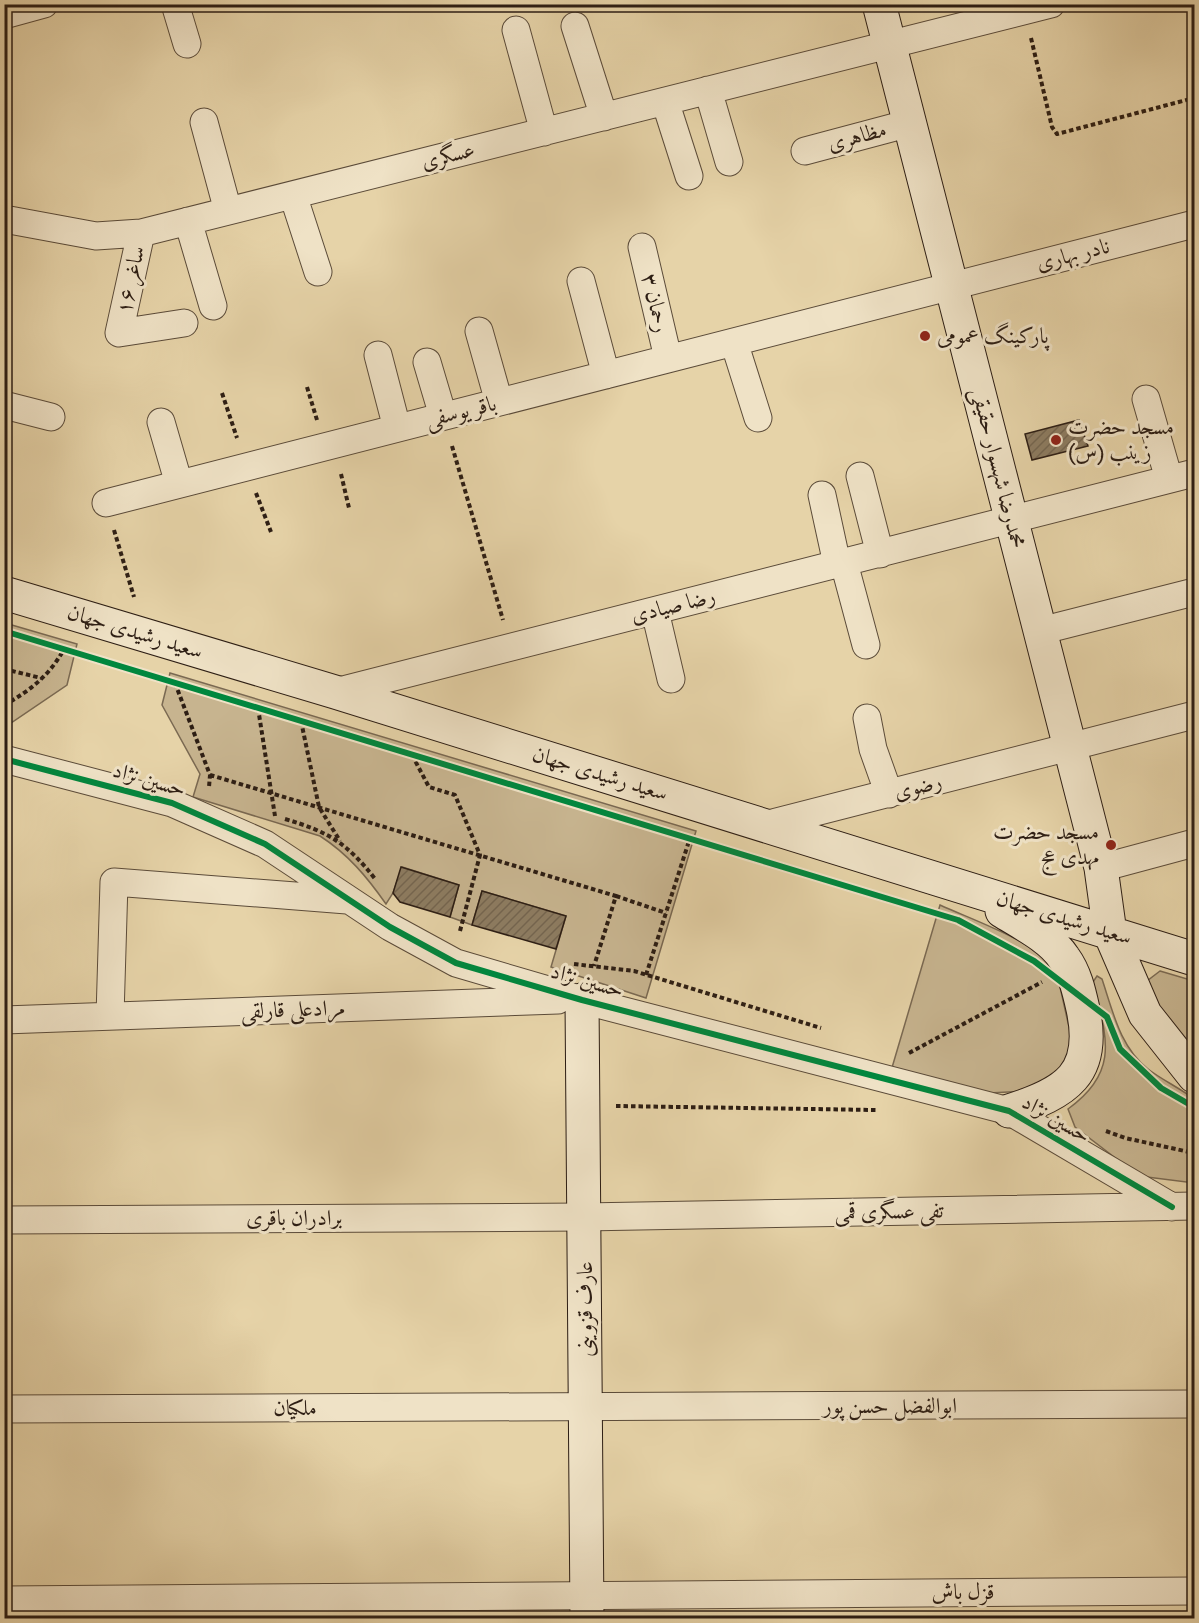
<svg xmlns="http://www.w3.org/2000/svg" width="1199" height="1623" font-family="'IM FELL DW Pica',Amiri,serif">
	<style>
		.green { fill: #c7b48f; stroke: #7a6952; stroke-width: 1.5 }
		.building { fill: url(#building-hatch); stroke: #2d1e14; stroke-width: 1.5 }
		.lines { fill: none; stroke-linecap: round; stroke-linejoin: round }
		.street-casing { stroke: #5b4b39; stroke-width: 29 }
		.secondary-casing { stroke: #2d1e14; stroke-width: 35 }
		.path { stroke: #2d1e14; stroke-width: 4; stroke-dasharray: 4.5 3; stroke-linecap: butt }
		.street { stroke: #efe2c6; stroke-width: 27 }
		.secondary { stroke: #efe2c6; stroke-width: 33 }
		.cycleway-casing { stroke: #efe2c6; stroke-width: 10 }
		.cycleway { stroke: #00873e; stroke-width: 6 }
		.poi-dot { fill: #8f2418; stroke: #efe2c6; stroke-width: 2 }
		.labels { text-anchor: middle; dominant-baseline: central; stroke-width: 6; stroke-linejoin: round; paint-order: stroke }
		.street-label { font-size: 22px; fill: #2d1e14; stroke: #efe2c6 }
		.poi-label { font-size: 22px; fill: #2d1e14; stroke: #efe2c6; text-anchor: start }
	</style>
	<defs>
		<pattern id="building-hatch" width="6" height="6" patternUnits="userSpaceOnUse" patternTransform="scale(1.5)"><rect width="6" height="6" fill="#8d7c61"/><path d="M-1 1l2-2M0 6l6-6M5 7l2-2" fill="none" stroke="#74654f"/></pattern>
	</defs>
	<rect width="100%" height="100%" fill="#e6d3a8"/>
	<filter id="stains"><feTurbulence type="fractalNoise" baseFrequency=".00333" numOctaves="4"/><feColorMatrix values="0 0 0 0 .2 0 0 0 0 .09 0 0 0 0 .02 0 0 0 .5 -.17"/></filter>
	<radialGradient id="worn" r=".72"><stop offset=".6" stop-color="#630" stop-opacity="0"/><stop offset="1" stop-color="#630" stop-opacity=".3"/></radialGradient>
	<path class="green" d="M5 623 77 644 67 685 5 727Z
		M170 673 696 831 646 998 551 967 566 916 482 891 472 925 450 917 459 885 402 867 393 893 386 904C367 877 348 854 320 836L193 797 200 774 162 705Z
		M940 905C975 921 1030 939 1056 969L1071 1036 1067 1065 1028 1091 989 1093 891 1071Z
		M1160 971 1194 981V1055L1171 1035 1147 981Z
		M1097 976 1102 979C1113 1012 1120 1047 1148 1069 1162 1080 1180 1088 1194 1099V1183L1139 1176 1075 1127 1068 1109C1121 1071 1106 1036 1093 982Z"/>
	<path class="building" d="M1079 420 1088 446 1032 460 1025 434Z
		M401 867 459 885 450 917 400 902 393 893Z
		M482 891 566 916 556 949 472 925Z"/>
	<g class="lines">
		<g class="street-casing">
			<path id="street" d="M175 4 187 44
				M4 15 44 4
				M575 26 604 117
				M516 30 544 132
				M708 90 729 162
				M665 101 689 176
				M204 122 228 211
				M805 151 910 123
				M293 195 318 272
				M4 219 96 236 141 233 1051 4
				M188 221 213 306
				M141 233 119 333 184 323
				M642 247 668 358
				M581 281 606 375
				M479 331 499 402
				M734 342 758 418
				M378 355 397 428
				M427 362 443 416
				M1146 399 1169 479
				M4 405 51 417
				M161 422 179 484
				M860 476 880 554
				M822 495 837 564
				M106 503 1194 224
				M844 563 866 645
				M655 611 671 679
				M1040 631 1194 592
				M335 692 1194 473
				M867 718 873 749 889 794
				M4 759 172 803 265 844 390 927 456 963 582 1000 1009 1111 1172 1207
				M765 825 1194 715
				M1101 868 1194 843
				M110 1016 114 882 347 900
				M4 1020 558 1000
				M4 1220 584 1217 1194 1206
				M4 1409 1194 1404
				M4 1600 1194 1591"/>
		</g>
		<g class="secondary-casing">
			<path id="secondary" d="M879 4 1101 868 1110 933 1145 1014 1194 1076
				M4 593 335 692 1194 959
				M1002 911C1023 924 1051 938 1064 958 1075 973 1079 991 1083 1009 1097 1074 1066 1093 1009 1111
				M582 1000 587 1618"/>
		</g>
		<path class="path" d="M1031 38 1052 127 1057 134 1194 98
			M307 387 317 420
			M222 393 237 438
			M452 446 503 620
			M341 474 349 508
			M256 493 271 532
			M114 530 134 597
			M4 669 41 678
			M175 683 210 775 209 787
			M4 705C30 691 50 675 64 649
			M258 708 275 816
			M301 721 319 807 340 841
			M412 755 429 787 455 795 480 855 460 931
			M210 775 616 896 594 966
			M285 819C329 832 347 843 376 880
			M616 896 666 913
			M574 964 634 971 821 1028
			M646 975 690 838
			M909 1053 1042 982
			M616 1106 876 1110
			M1106 1131 1125 1138 1194 1153"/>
		<use href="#street" class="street"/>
		<use href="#secondary" class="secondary"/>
		<g class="cycleway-casing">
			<path id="cycleway" d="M4 631 958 920 1034 961 1107 1017 1120 1049 1161 1088 1194 1107
				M4 759 172 803 265 844 390 927 456 963 582 1000 1009 1111 1172 1207"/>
		</g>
		<use href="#cycleway" class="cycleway"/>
	</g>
	<g class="poi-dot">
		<circle cx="925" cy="336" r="6"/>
		<circle cx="1056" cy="440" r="6"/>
		<circle cx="1111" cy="845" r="6"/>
	</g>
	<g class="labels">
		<g class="street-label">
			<text transform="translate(857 137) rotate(-15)">مظاهری</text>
			<text transform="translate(448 156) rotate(-14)">عسگری</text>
			<text transform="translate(1073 255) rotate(-14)">نادر بهاری</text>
			<text transform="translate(131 280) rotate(-78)">ساغر ۱۶</text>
			<text transform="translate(655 303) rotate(77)">رحمان ۳</text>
			<text transform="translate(461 412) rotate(-14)">باقر یوسفی</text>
			<text transform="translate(998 468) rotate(76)">محمدرضا شهسوار حقیقی</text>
			<text transform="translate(673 606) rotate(-14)">رضا صیادی</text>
			<text transform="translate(135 632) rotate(17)">سعید رشیدی جهان</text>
			<text transform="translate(600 774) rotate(17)">سعید رشیدی جهان</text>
			<text transform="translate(149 780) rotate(16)">حسین نژاد</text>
			<text transform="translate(918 787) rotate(-14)">رضوی</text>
			<text transform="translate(1064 918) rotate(17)">سعید رشیدی جهان</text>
			<text transform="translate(587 981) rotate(16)">حسین نژاد</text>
			<text transform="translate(293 1010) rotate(-2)">مرادعلی قارلقی</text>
			<text transform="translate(1056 1119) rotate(30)">حسین نژاد</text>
			<text transform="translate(889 1212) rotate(-1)">تفی عسگری قمی</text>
			<text x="294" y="1218">برادران باقری</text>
			<text transform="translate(585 1309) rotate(-90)">عارف قزوینی</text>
			<text x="890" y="1406">ابوالفضل حسن پور</text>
			<text x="295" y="1408">ملکیان</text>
			<text x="963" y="1592">قزل باش</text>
		</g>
		<g class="poi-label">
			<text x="937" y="336">پارکینگ عمومی</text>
			<text x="1068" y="427">مسجد حضرت<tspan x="1068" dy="25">زینب (س)</tspan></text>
			<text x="1099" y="832" text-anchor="end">مسجد حضرت<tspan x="1099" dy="25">مهدی عج</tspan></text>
		</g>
	</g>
	<rect width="1199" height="1623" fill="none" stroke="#e6d3a8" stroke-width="24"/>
	<rect x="6" y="6" width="1187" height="1611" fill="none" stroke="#2d1e14" stroke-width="3"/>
	<rect x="12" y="12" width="1175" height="1599" fill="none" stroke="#2d1e14" stroke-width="1.5"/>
	<rect width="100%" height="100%" filter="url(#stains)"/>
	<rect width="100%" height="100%" fill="url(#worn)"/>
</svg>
